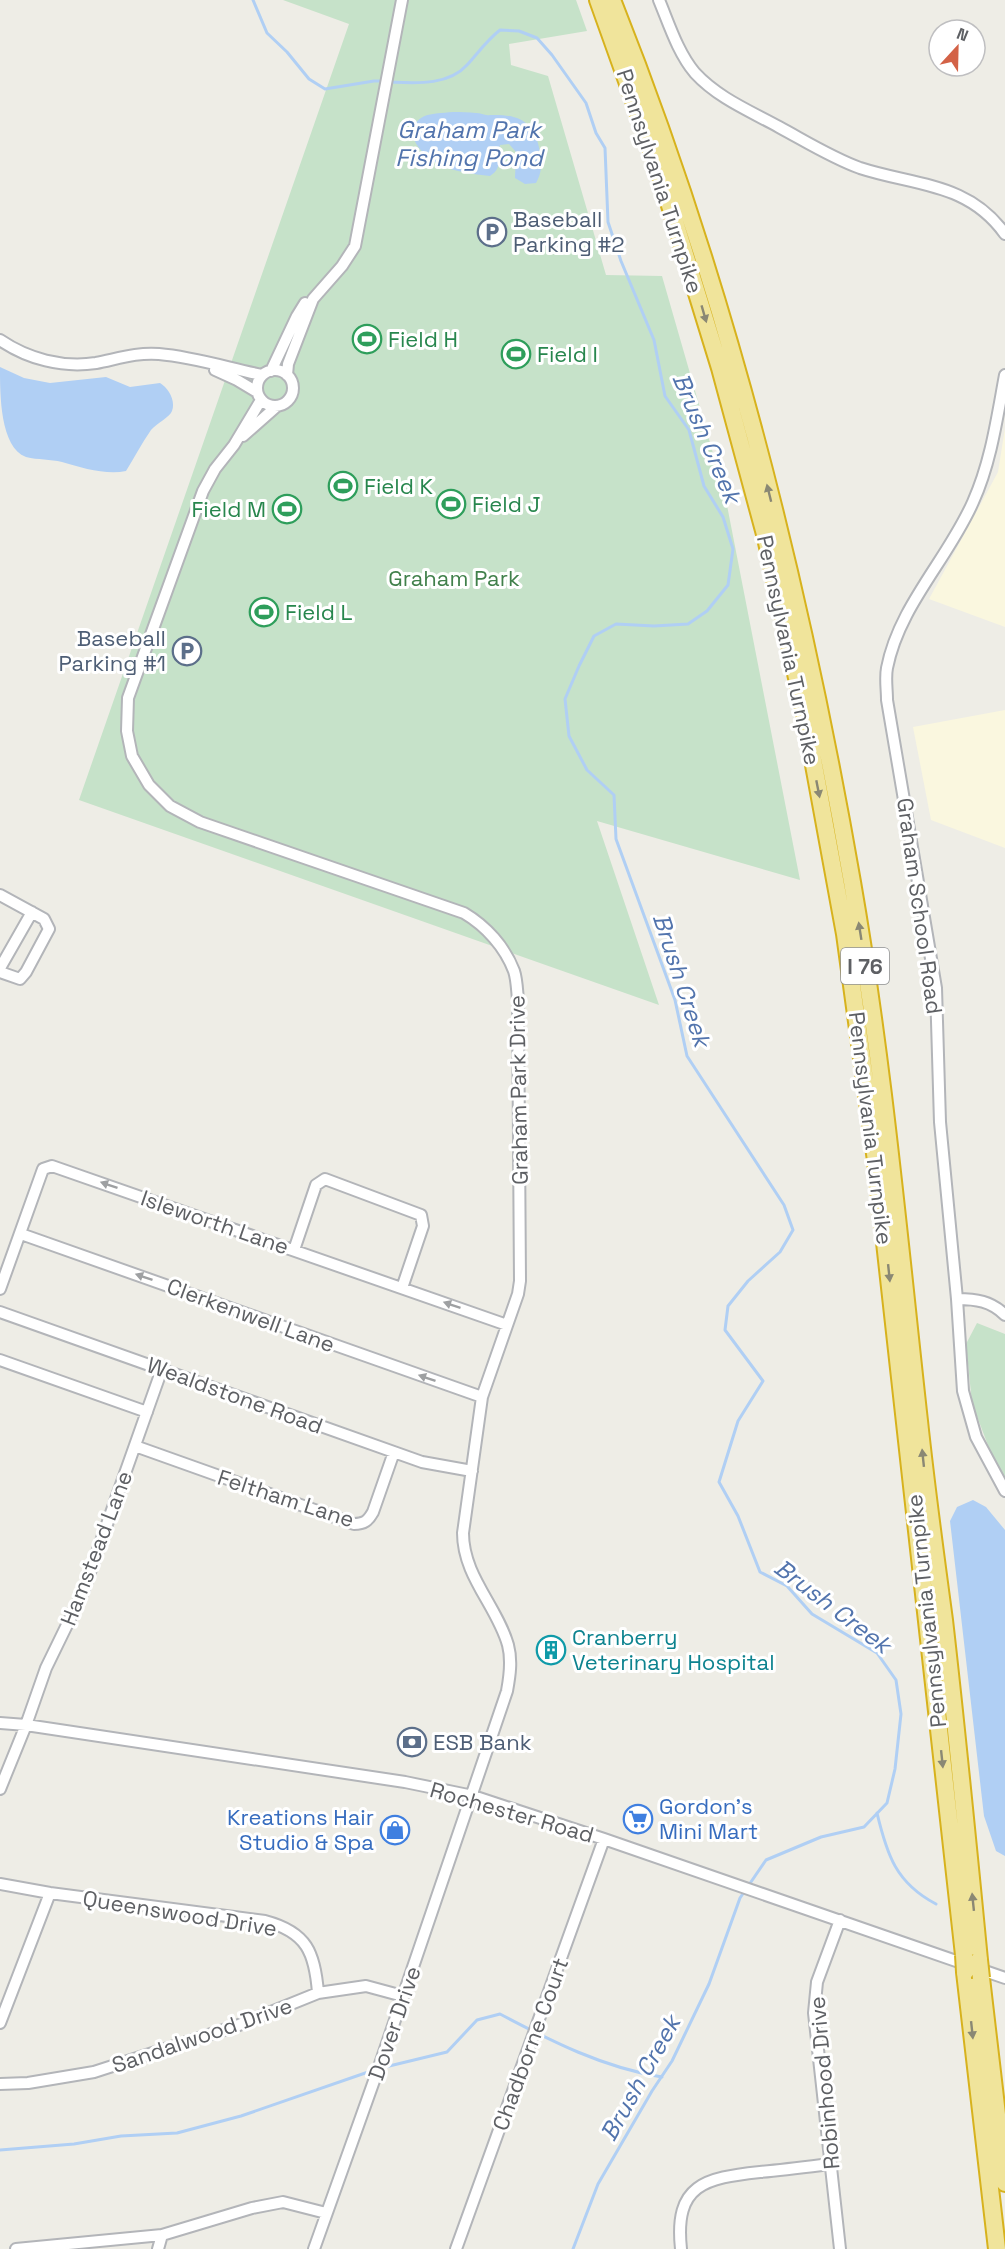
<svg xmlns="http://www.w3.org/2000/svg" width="1005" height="2249" font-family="'Space Grotesk',sans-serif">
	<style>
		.commercial { fill: #faf7df }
		.green { fill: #c6e2c9 }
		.water { fill: #b0cff4 }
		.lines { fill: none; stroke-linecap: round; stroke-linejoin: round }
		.stream { stroke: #b0cff4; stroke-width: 3 }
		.minor-casing { stroke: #b3b5b9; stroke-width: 14 }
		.highway-casing { stroke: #d7b21d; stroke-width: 20 }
		.minor { stroke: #fff; stroke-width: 10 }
		.highway { stroke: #f0e49b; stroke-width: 16 }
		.highway-bridge-casing { stroke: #d7b21d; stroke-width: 20; stroke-linecap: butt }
		.highway-bridge { stroke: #f0e49b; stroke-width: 16 }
		.oneway { fill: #8a8874 }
		.oneway2 { fill: #9ea0a2 }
		.labels { text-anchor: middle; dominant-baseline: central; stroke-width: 6; stroke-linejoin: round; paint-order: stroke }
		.shield { fill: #fff; stroke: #8e9092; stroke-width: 1.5 }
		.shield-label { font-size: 21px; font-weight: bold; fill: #5e6064 }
		.street-label { font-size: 22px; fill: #5e6064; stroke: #fff }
		.service-label { font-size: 22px; fill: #4e5e75; stroke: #fff; text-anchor: start }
		.leisure-label { font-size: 22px; fill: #27864d; stroke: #fff; text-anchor: start }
		.park-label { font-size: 22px; fill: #41804b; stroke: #fff }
		.culture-label { font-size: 22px; fill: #0d838f; stroke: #fff; text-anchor: start }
		.shop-label { font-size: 22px; fill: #366cbe; stroke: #fff; text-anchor: start }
		.water-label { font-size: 24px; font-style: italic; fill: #5274ad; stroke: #fff }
	</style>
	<rect width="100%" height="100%" fill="#eeede6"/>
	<path class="commercial" d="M1005 428V627L929 599 998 472Z
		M1005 710V848L931 820 913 727Z"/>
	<path class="green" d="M283 0H576L587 31 509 44 511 65 548 76 606 275 662 276 725 495 800 880 597 821 659 1005 79 800 349 24Z
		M977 1323 1005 1334V1478L989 1448 972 1403 966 1344Z"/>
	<path class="water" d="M453 112C461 112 469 112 476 113 481 113 485 116 490 115 518 114 535 121 540 152 542 164 542 172 536 183L525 184 515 178 516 152 509 144 500 145C496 158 504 167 490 176 473 174 456 172 440 165 425 158 399 133 421 118 428 113 443 113 453 112Z
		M0 367 24 378 50 383 106 377 130 387 160 383C168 388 176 400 172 411 170 417 157 423 151 430 142 443 134 458 126 471 106 475 82 468 62 462 50 459 38 460 26 457 0 447 0 395 0 367Z
		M973 1500 986 1507 1005 1530V1856L996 1851 984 1816 950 1521 957 1507Z"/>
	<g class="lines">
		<path class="stream" d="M253 0 267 33 287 52 309 79 325 89 374 81H384
			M390 82C415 83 448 86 467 65 478 53 487 40 500 30L519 31 537 38 552 55 586 103 596 133 605 148 608 222 621 261 654 340 665 396 689 430 704 486 723 517 733 549 728 585 707 611 688 624 654 626 616 624 594 636 579 666 565 699 569 736 587 770 614 795 616 839 675 1000 687 1056 784 1205 793 1230 780 1252 748 1281 728 1306 725 1330 763 1381 738 1421 719 1482 738 1516 760 1572 787 1586 812 1614 877 1653 896 1680 901 1714 895 1769 887 1803 864 1827 821 1837 766 1860 740 1898 709 1984 672 2061 652 2091 598 2184 573 2249
			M877 1813C887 1855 896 1883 936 1904
			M381 2068 447 2052 477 2020 500 2014C551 2041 604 2068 662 2077
			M0 2150 74 2144 121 2136 177 2133 241 2116 374 2070"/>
		<g class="minor-casing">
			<path id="minor" d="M659 0C669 24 678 53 695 73 718 98 750 111 779 127 805 141 832 158 860 168 915 186 968 182 1005 234
				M0 340C28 359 62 368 96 363 117 359 137 352 159 354 194 357 228 368 262 375
				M257 388a18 18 0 1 1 36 0a18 18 0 1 1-36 0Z
				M215 370 237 380 257 392
				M271 371 297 316 305 303
				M287 375 288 364 313 299 342 266 355 246 402 0
				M1005 375C997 418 991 462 973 502 948 559 899 606 887 668 885 678 887 689 887 700L936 988 940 1122 957 1299 963 1391 976 1437 1005 1491
				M261 400 234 445 215 469 203 491 128 698 127 731 132 756 149 785 170 806 200 822 464 913C486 926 505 947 514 971 517 980 517 991 518 1000L520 1281 518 1294 482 1397 463 1533C463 1576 497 1606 508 1645 512 1660 510 1675 507 1691L380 2064 314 2249
				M243 436 277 406
				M0 895 44 919 49 929 26 972 20 979 0 972
				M0 968 32 912
				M21 1234 482 1397
				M294 1250 316 1185 325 1179 421 1215 423 1226 402 1288
				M0 1289 43 1169 52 1166 507 1325
				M957 1299C976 1299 991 1301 1005 1315
				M0 1312 422 1462 472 1471
				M0 1360 147 1412
				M135 1446 354 1524C364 1524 368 1521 373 1512L394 1452
				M0 1723 26 1725 405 1782 473 1796 604 1839 1005 1978
				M0 1789 26 1725 46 1668 83 1592 162 1369
				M0 1884 50 1893 265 1921C307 1932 315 1953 318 1993
				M0 2023 50 1893
				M0 2084 28 2083 94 2072 239 2025 318 1993 366 1986 403 1996
				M16 2249 162 2235 252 2208 283 2202 326 2213
				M158 2249 162 2235
				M456 2249 604 1839
				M681 2249C674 2184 705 2178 760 2172 783 2170 806 2167 830 2164
				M840 2249 814 2013 817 1982 840 1920"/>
		</g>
		<g class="highway-casing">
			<path id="highway" d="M598 0 660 173 720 368 766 538 803 705 845 934 876 1161 964 1955
				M612 0C725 283 800 582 852 882 883 1060 899 1241 919 1421 926 1487 935 1554 944 1620 957 1733 968 1847 979 1960
				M965 1972 997 2249
				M981 1978 1005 2183"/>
		</g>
		<use href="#minor" class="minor"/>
		<use href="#highway" class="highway"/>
		<g class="highway-bridge-casing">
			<path id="highway-bridge" d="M964 1955 965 1972
				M979 1960 981 1978"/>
		</g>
		<use href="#highway-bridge" class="highway-bridge"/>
	</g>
	<defs><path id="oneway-solid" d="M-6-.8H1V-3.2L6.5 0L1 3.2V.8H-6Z" transform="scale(1.5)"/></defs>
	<g class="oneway">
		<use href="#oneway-solid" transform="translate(704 314) rotate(74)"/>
		<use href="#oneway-solid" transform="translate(769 493) rotate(-104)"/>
		<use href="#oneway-solid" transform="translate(818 789) rotate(79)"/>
		<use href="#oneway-solid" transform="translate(860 931) rotate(-99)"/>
		<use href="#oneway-solid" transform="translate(889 1273) rotate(84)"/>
		<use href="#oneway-solid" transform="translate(923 1458) rotate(-96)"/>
		<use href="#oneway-solid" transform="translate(942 1759) rotate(84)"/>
		<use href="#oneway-solid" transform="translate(973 1902) rotate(-96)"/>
		<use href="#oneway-solid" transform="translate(972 2030) rotate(84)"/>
	</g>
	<g class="oneway2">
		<use href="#oneway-solid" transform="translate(109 1185) rotate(-161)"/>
		<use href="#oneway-solid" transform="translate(144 1277) rotate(-161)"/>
		<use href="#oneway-solid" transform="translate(452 1305) rotate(-161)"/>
		<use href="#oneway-solid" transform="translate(427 1378) rotate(-161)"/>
	</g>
	<defs>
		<g id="parking-ring" transform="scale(1.5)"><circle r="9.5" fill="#fff" stroke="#5c6f8a" stroke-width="1.5"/><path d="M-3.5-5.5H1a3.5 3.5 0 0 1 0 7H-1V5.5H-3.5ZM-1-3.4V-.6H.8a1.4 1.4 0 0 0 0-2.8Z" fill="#5c6f8a"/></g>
		<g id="stadium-ring" transform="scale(1.5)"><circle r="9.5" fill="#fff" stroke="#2e9e5b" stroke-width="1.5"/><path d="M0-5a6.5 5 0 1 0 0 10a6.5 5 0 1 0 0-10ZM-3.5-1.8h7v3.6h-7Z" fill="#2e9e5b"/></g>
		<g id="building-ring" transform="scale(1.5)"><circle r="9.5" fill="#fff" stroke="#0f9aa8" stroke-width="1.5"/><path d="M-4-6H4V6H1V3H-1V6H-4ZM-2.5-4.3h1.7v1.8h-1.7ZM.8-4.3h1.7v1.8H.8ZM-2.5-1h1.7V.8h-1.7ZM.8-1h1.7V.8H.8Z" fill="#0f9aa8"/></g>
		<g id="bank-ring" transform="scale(1.5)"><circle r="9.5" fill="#fff" stroke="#5c6f8a" stroke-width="1.5"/><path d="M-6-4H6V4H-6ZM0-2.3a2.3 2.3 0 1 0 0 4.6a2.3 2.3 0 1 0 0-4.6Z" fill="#5c6f8a"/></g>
		<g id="supermarket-ring" transform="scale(1.5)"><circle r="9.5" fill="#fff" stroke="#3f7fe0" stroke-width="1.5"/><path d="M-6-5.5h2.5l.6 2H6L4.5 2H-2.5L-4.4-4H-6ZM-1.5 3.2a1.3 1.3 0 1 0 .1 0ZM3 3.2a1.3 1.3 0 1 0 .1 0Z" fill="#3f7fe0"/></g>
		<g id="shop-ring" transform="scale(1.5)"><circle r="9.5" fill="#fff" stroke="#3f7fe0" stroke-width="1.5"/><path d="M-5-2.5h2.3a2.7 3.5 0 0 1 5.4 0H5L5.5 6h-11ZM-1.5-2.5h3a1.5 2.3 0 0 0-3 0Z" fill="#3f7fe0"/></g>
	</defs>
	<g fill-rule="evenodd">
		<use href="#parking-ring" x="492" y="232"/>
		<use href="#stadium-ring" x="367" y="339"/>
		<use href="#stadium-ring" x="516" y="354"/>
		<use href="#stadium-ring" x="343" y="486"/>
		<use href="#stadium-ring" x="451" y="504"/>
		<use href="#stadium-ring" x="287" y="509"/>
		<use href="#stadium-ring" x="264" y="612"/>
		<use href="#parking-ring" x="187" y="651"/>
		<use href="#building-ring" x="551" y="1650"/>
		<use href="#bank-ring" x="412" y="1742"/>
		<use href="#supermarket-ring" x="638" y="1819"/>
		<use href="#shop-ring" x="395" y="1830"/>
	</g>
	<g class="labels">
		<rect class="shield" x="841" y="948" width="48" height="36" rx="4.5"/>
		<g class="shield-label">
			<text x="865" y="966">I 76</text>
		</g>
		<g class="street-label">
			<text transform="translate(660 181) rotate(72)">Pennsylvania Turnpike</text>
			<text transform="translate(789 650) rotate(78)">Pennsylvania Turnpike</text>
			<text transform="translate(920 906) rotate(82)">Graham School Road</text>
			<text transform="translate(518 1090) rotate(-91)">Graham Park Drive</text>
			<text transform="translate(871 1128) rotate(83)">Pennsylvania Turnpike</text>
			<text transform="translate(215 1222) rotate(19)">Isleworth Lane</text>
			<text transform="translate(251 1315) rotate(20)">Clerkenwell Lane</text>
			<text transform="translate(235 1395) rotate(20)">Wealdstone Road</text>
			<text transform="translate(286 1498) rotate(18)">Feltham Lane</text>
			<text transform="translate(96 1548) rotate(-69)">Hamstead Lane</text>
			<text transform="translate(926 1611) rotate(-96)">Pennsylvania Turnpike</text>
			<text transform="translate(512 1812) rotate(16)">Rochester Road</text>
			<text transform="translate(180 1913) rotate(9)">Queenswood Drive</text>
			<text transform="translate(394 2023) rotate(-71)">Dover Drive</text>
			<text transform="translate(202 2035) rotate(-19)">Sandalwood Drive</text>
			<text transform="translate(530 2044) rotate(-70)">Chadborne Court</text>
			<text transform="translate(824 2083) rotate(-95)">Robinhood Drive</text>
		</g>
		<g class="service-label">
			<text x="513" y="219">Baseball<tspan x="513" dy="25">Parking #2</tspan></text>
			<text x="166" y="638" text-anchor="end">Baseball<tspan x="166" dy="25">Parking #1</tspan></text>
			<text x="433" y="1742">ESB Bank</text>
		</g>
		<g class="leisure-label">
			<text x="388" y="339">Field H</text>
			<text x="537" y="354">Field I</text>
			<text x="364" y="486">Field K</text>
			<text x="472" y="504">Field J</text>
			<text x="266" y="509" text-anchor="end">Field M</text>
			<text x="285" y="612">Field L</text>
		</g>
		<g class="park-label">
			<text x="454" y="578">Graham Park</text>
		</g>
		<g class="culture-label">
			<text x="572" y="1637">Cranberry<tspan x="572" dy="25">Veterinary Hospital</tspan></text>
		</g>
		<g class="shop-label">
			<text x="659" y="1806">Gordon's<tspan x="659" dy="25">Mini Mart</tspan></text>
			<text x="374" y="1817" text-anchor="end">Kreations Hair<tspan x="374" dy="25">Studio &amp; Spa</tspan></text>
		</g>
		<g class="water-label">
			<text x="469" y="129">Graham Park<tspan x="469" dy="28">Fishing Pond</tspan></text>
			<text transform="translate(707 438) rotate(67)">Brush Creek</text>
			<text transform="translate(682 980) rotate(72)">Brush Creek</text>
			<text transform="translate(833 1606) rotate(37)">Brush Creek</text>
			<text transform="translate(640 2078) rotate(-61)">Brush Creek</text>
		</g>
	</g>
	<g transform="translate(957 48) rotate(22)"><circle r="28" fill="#ffffff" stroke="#bfbfc1" stroke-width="1.5"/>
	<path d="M0-4.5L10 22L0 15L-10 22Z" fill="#d36247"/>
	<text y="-9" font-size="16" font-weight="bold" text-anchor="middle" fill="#5e6064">N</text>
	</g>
</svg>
